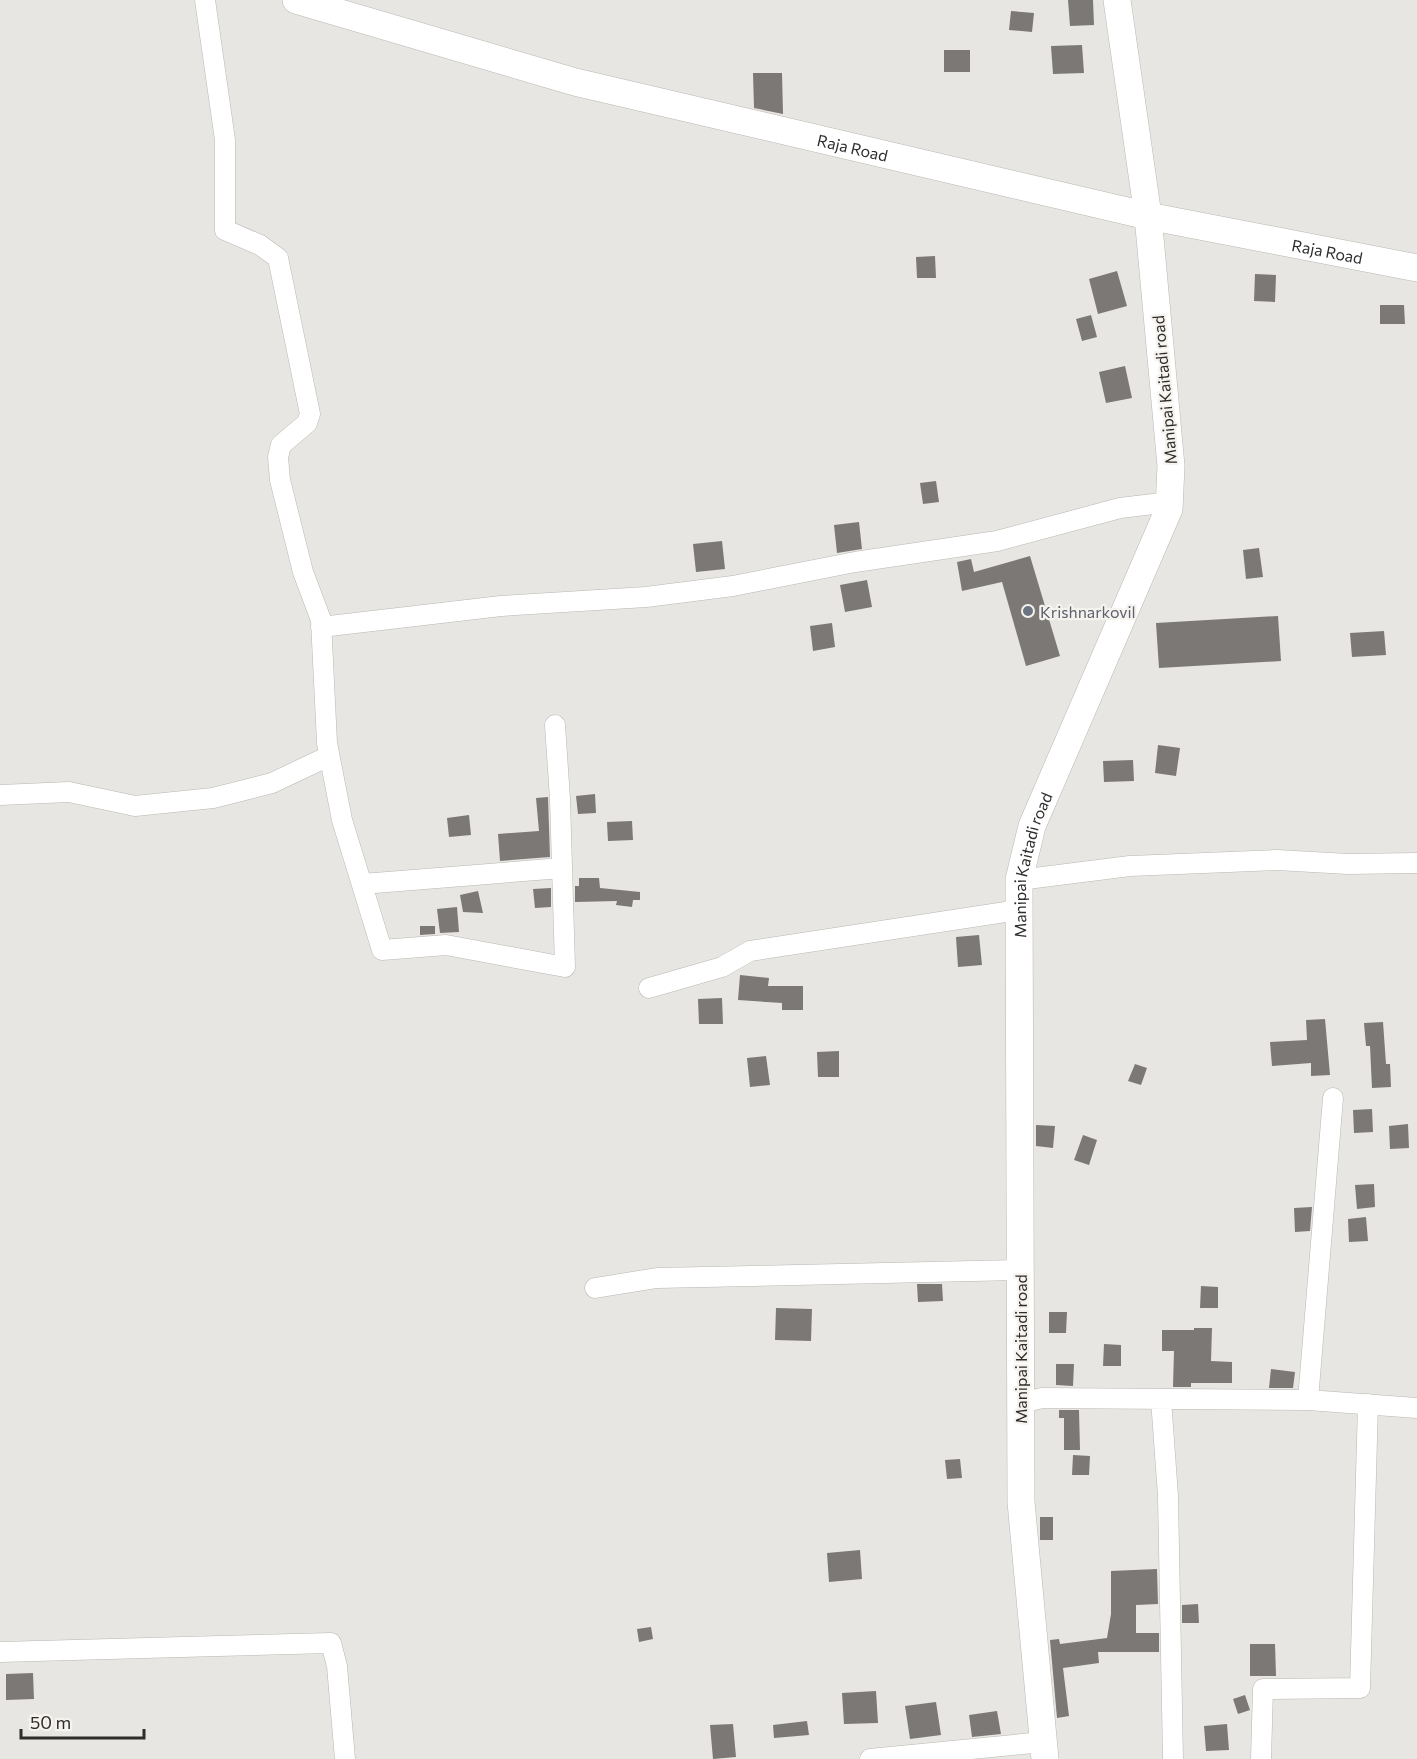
<svg xmlns="http://www.w3.org/2000/svg" width="1417" height="1759" font-family="Commissioner,sans-serif">
	<style>
		.building { fill: #7b7875 }
		.lines { fill: none; stroke-linecap: round; stroke-linejoin: round }
		.street-casing { stroke: #b9b7b3; stroke-width: 21 }
		.secondary-casing { stroke: #b9b7b3; stroke-width: 28 }
		.street { stroke: #fff; stroke-width: 20 }
		.secondary { stroke: #fff; stroke-width: 27 }
		.worship-dot { fill: #6b7280; stroke: #f6f3ef; stroke-width: 2 }
		.labels { text-anchor: middle; dominant-baseline: central; stroke-width: 4.5; stroke-linejoin: round; paint-order: stroke }
		.street-label { font-size: 16px; fill: #2e2d2c; stroke: #f6f3ef }
		.worship-label { font-size: 16px; fill: #5b616d; stroke: #f6f3ef; text-anchor: start }
	</style>
	<rect width="100%" height="100%" fill="#e8e6e2"/>
	<path class="building" d="M1068 0H1093L1094 25 1070 26Z
		M1011 11 1034 13 1032 32 1009 30Z
		M1082 45 1084 73 1053 74 1051 46Z
		M944 50H970V72H944Z
		M753 73H782L783 114 754 108Z
		M935 256 936 278H917L916 257Z
		M1117 271 1127 306 1098 314 1089 279Z
		M1255 274 1276 275 1275 302 1254 301Z
		M1380 305H1404L1405 324H1380Z
		M1091 315 1097 337 1082 341 1076 319Z
		M1125 366 1132 398 1106 403 1099 372Z
		M936 481 939 502 923 504 920 483Z
		M859 522 862 549 837 553 834 525Z
		M722 541 725 569 696 572 693 544Z
		M1259 548 1263 577 1246 579 1243 550Z
		M1030 556 1060 656 1026 666 1002 582 962 591 957 562 971 559 974 572Z
		M867 580 872 607 845 612 840 585Z
		M1278 616 1281 661 1159 668 1156 623Z
		M832 623 835 647 813 651 810 626Z
		M1384 631 1386 655 1352 657 1350 633Z
		M1158 745 1180 748 1176 776 1155 773Z
		M1133 760 1134 781 1104 782 1103 761Z
		M595 794 596 813 578 814 576 796Z
		M548 797 550 857 500 861 498 834 539 831 536 798Z
		M469 815 471 835 449 837 447 818Z
		M632 821 633 840 608 841 607 822Z
		M579 878H599L600 888 640 892V900H633L632 907 616 905 617 901 575 902V886H579Z
		M551 888V907L535 908 533 889Z
		M478 891 483 913 463 912 460 895Z
		M457 907 459 932 440 933 437 909Z
		M420 926H435V934L420 935Z
		M979 935 982 965 958 967 956 937Z
		M740 975 769 978 768 986H803V1010H782V1003L738 1000Z
		M722 998 723 1024H699L698 999Z
		M1325 1019 1330 1075 1311 1076V1063L1272 1066 1270 1042 1307 1040 1306 1020Z
		M1383 1022 1386 1064H1390L1391 1087 1372 1088 1370 1046H1366L1364 1023Z
		M839 1051V1077H818L817 1052Z
		M766 1056 770 1085 750 1087 747 1058Z
		M1135 1064 1147 1068 1141 1085 1128 1081Z
		M1372 1109 1373 1132 1354 1133 1353 1110Z
		M1408 1124 1409 1148 1390 1149 1389 1126Z
		M1036 1125 1055 1126 1053 1148 1036 1146Z
		M1083 1135 1097 1140 1089 1165 1074 1160Z
		M1374 1184 1375 1207 1357 1209 1355 1185Z
		M1312 1207 1310 1231 1295 1232 1294 1208Z
		M1366 1217 1368 1241 1349 1242 1348 1219Z
		M917 1284H942L943 1301 918 1302Z
		M1201 1286 1218 1287V1308H1200Z
		M776 1308 812 1309 811 1341 775 1340Z
		M1049 1312H1067L1066 1333H1049Z
		M1194 1328H1212L1211 1361 1232 1362V1383H1191V1387H1173L1174 1351H1162V1330H1194Z
		M1104 1344 1121 1345V1366H1103Z
		M1056 1364H1074L1073 1386 1056 1385Z
		M1271 1369 1295 1372 1293 1388H1269Z
		M1059 1410H1079L1080 1450H1064V1418H1059Z
		M1073 1455 1090 1456 1089 1475H1072Z
		M960 1459 962 1478 947 1479 945 1460Z
		M1040 1517H1053V1540H1040Z
		M860 1550 862 1579 829 1582 827 1553Z
		M1157 1569 1158 1604 1136 1605V1633H1159V1652H1098L1099 1663 1063 1668 1069 1716 1057 1718 1050 1640 1059 1639 1060 1644 1107 1638 1111 1614V1571Z
		M1198 1604 1199 1623H1182V1605Z
		M651 1627 653 1639 639 1642 637 1629Z
		M1250 1644H1275L1276 1676H1250Z
		M33 1673 34 1699 6 1700V1674Z
		M876 1691 878 1723 844 1724 842 1693Z
		M1245 1695 1250 1710 1238 1714 1233 1699Z
		M936 1702 941 1735 910 1739 905 1706Z
		M997 1711 1001 1734 972 1737 969 1715Z
		M807 1721 809 1735 774 1738 773 1725Z
		M733 1724 736 1757 713 1759 710 1725Z
		M1227 1724 1229 1750 1206 1751 1204 1726Z"/>
	<g class="lines">
		<g class="street-casing">
			<path id="street" d="M205 0 225 140V230L260 245 278 258 310 414 307 423 281 445 278 457 280 480 303 572 321 620 327 743 342 820 382 950 446 945 565 967 560 799 555 725
				M321 627 501 606 646 597 733 586 855 562 997 541 1120 508 1170 502
				M0 795 69 792 135 806 213 798 272 783 329 756
				M1019 880 1130 866 1277 860 1348 864 1417 863
				M362 884 562 868
				M649 988 722 967 750 951 1019 910
				M595 1288 657 1278 1020 1270
				M1161 1399 1168 1496 1173 1759
				M1308 1400 1333 1098
				M1021 1403 1042 1398 1308 1400 1417 1408
				M0 1652 331 1643 337 1666 345 1759
				M870 1759 1043 1742
				M1261 1759 1263 1689 1360 1688 1368 1404"/>
		</g>
		<g class="secondary-casing">
			<g id="secondary">
				<path id="s1" d="M296 0 575 82 1148 216 1417 268"/>
				<path id="s2" d="M1045 1759 1021 1502 1019 880 1032 826 1169 509 1171 466 1148 216 1117 0"/>
			</g>
		</g>
		<use href="#street" class="street"/>
		<use href="#secondary" class="secondary"/>
	</g>
	<circle class="worship-dot" cx="1028" cy="611" r="6"/>
	<g class="labels">
		<g class="street-label">
			<text stroke="none"><textPath href="#s1" startOffset="576">Raja Road</textPath></text>
			<text stroke="none"><textPath href="#s1" startOffset="1062">Raja Road</textPath></text>
			<text transform="translate(1164 390) rotate(-95)">Manipai Kaitadi road</text>
			<text stroke="none"><textPath href="#s2" startOffset="897">Manipai Kaitadi road</textPath></text>
			<text transform="translate(1020 1349) rotate(-90)">Manipai Kaitadi road</text>
		</g>
		<g class="worship-label">
			<text x="1040" y="611">Krishnarkovil</text>
		</g>
	</g>
	<path d="M21 1729v9h123v-9" fill="none" stroke="#2e2d2c" stroke-width="3"/>
	<text x="30" y="1729" font-size="18" fill="#2e2d2c" stroke="#f6f3ef" stroke-width="4.5" paint-order="stroke">50 m</text>
</svg>
